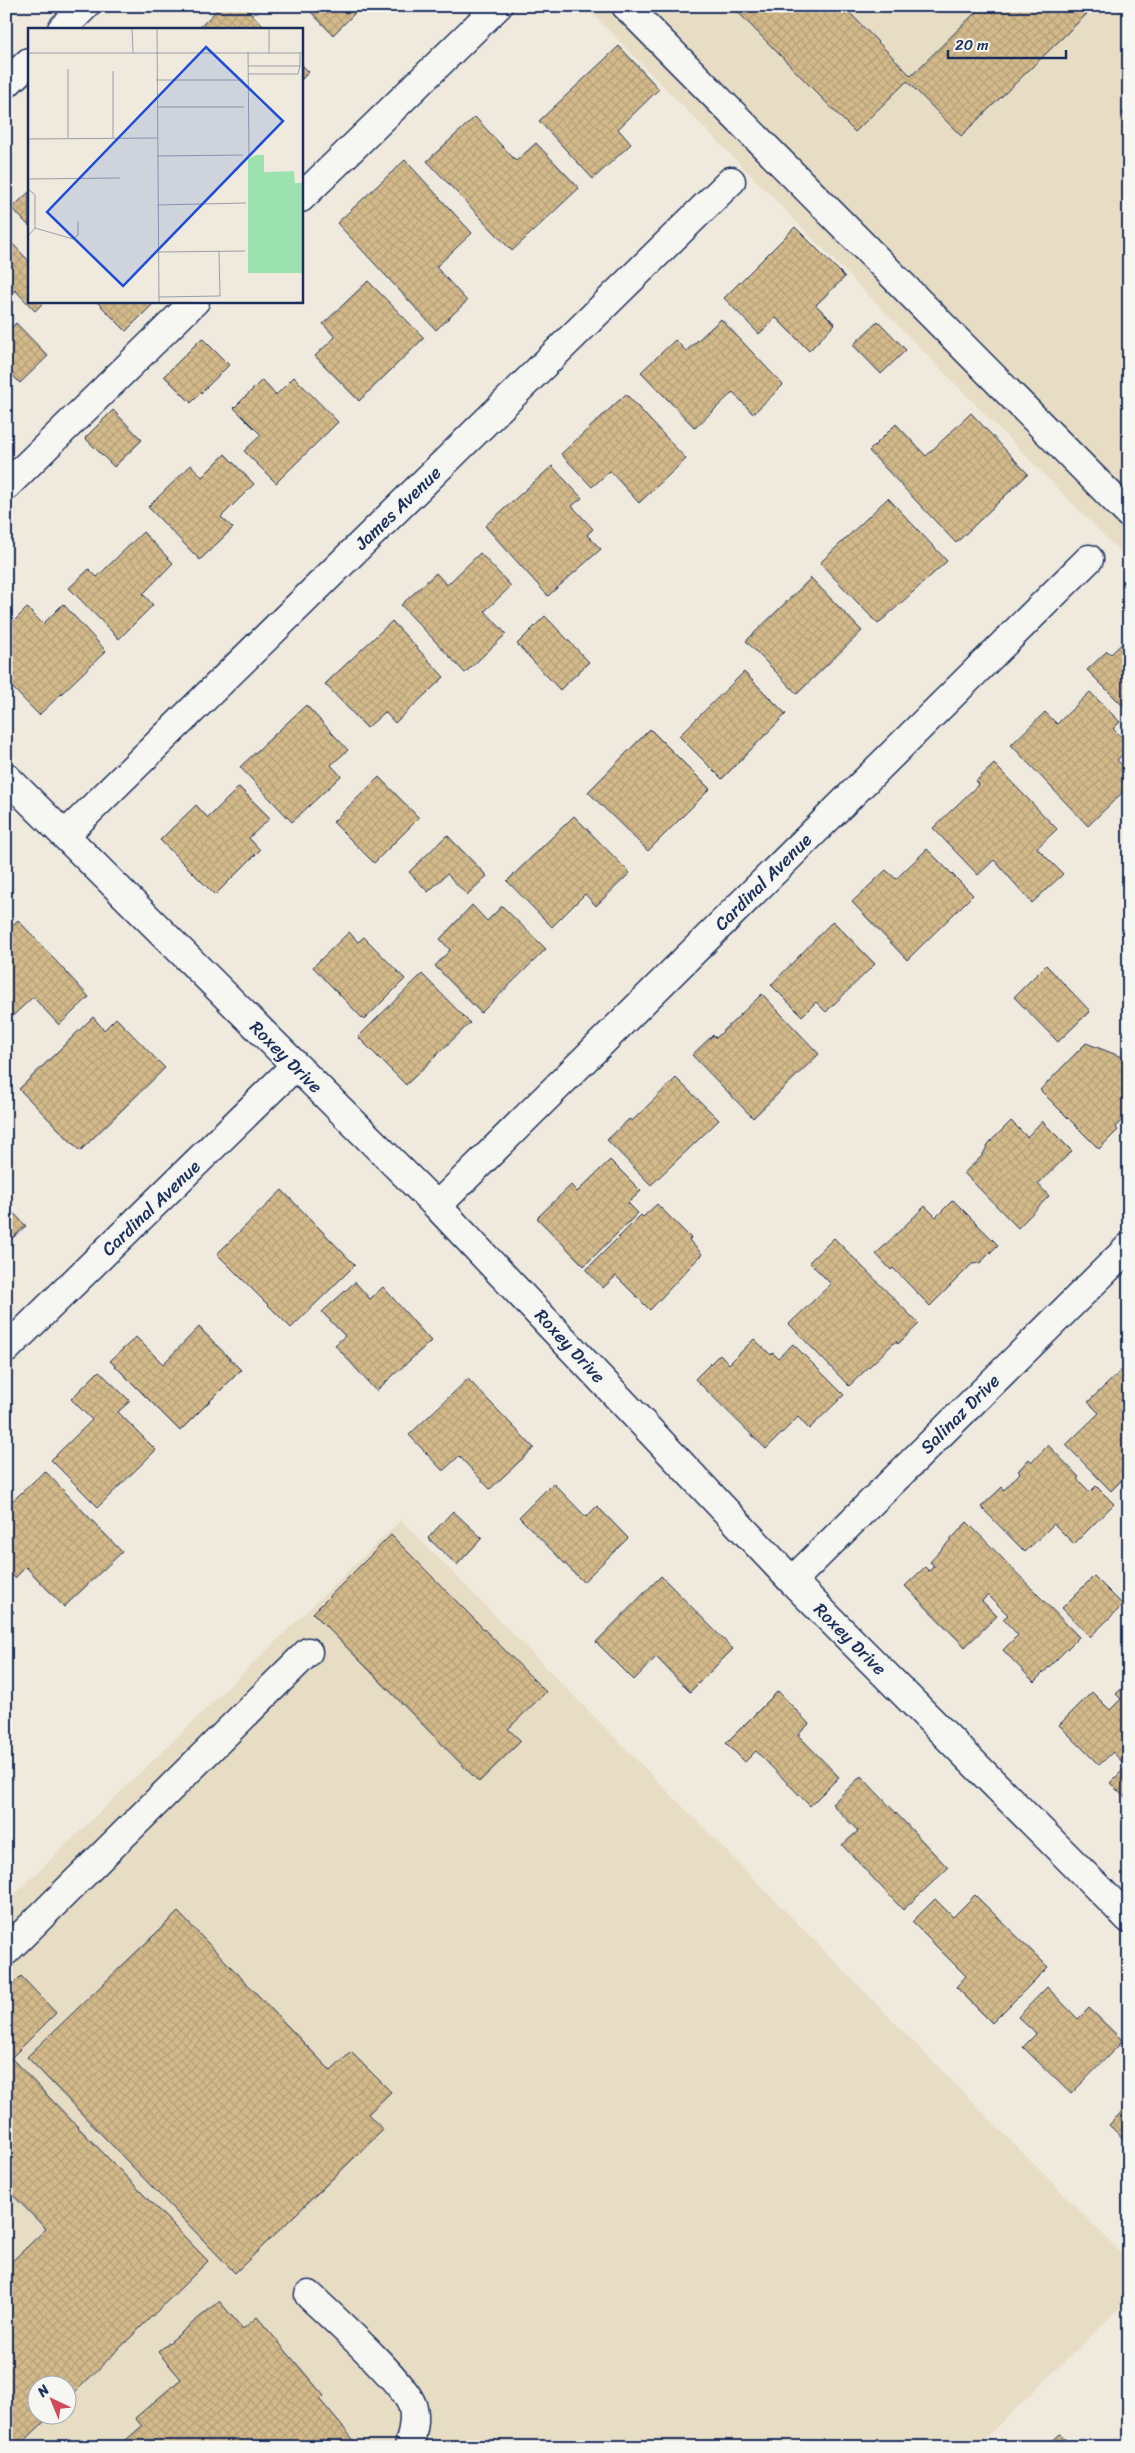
<svg xmlns="http://www.w3.org/2000/svg" width="1135" height="2453" font-family="Sriracha,sans-serif">
	<style>
		.built { fill: #e7dcc4; fill-rule: evenodd }
		.building { fill: url(#building-cross-hatch); stroke: #1b2f5e }
		.lines { fill: none; stroke-linecap: round; stroke-linejoin: round }
		.minor-casing { stroke: #1b2f5e; stroke-width: 31 }
		.minor { stroke: #f6f6f2; stroke-width: 28 }
		.labels { text-anchor: middle; dominant-baseline: central; stroke-width: 4; stroke-linejoin: round; paint-order: stroke }
		.street-label { font-size: 18px; fill: #1b2f5e; stroke: #f6f6f2 }
		.inset-road { fill: none; stroke: #9a9faa; stroke-width: 1 }
		.view { fill: #1d4ed8; fill-opacity: 0.15; stroke: #1d4ed8; stroke-width: 2.5 }
		.inset-edge { fill: none; stroke: #1b2f5e; stroke-width: 2.5 }
	</style>
	<defs>
		<pattern id="building-cross-hatch" width="8" height="8" patternUnits="userSpaceOnUse" patternTransform="scale(1.25)"><rect width="8" height="8" fill="#d4ba8a"/><path d="M0 0l8 8M0 8l8-8" fill="none" stroke="#b5a07a"/></pattern>
	</defs>
	<rect width="100%" height="100%" fill="#efeadd"/>
	<filter id="ink" filterUnits="userSpaceOnUse"><feTurbulence type="fractalNoise" baseFrequency=".02" numOctaves="2"/><feDisplacementMap in="SourceGraphic" scale="10" xChannelSelector="R" yChannelSelector="G"/><feConvolveMatrix kernelMatrix="1 2 1 2 8 2 1 2 1" color-interpolation-filters="sRGB"/></filter>
	<g filter="url(#ink)">
		<path class="built" d="M585 6H1129V561Z
			M401 1520 1129 2261V2299L976 2447H6V1903ZM38 2386H68V2416H38Z"/>
		<path class="building" d="M221 6H244L266 29H198Z
			M273 6H284L278 12Z
			M305 6H362L333 35Z
			M732 6H843L911 76 982 6H1095L961 136 907 81 855 132Z
			M619 46 659 89 618 129 631 144 593 179 539 121Z
			M301 64 309 72 301 80Z
			M1129 106V120L1122 113Z
			M475 117 516 161 536 143 579 188 512 251 427 161Z
			M405 160 472 233 436 267 467 301 436 330 337 223Z
			M29 192V226L12 208Z
			M795 227 845 277 816 305 835 324 809 351 776 318 759 334 724 298Z
			M6 237 29 261V301H45L35 311 15 290 6 299Z
			M368 281 424 338 359 401 315 356 335 337 323 324Z
			M96 301H152L154 303 126 331Z
			M721 319 783 385 753 414 733 392 695 428 641 372 675 340 686 351Z
			M878 321 906 350 881 374 853 345Z
			M16 323 48 356 20 383 6 369V333Z
			M202 338 229 365 191 403 164 376Z
			M294 377 338 422 276 483 244 451 261 435 234 408 262 380 276 395Z
			M626 394 686 459 639 503 610 471 592 487 561 454Z
			M113 410 142 440 114 467 85 438Z
			M971 413 1028 474 956 543 869 451 896 424 926 456Z
			M225 454 254 484 221 517 233 528 200 560 148 507 191 465 202 477Z
			M552 466 582 498 572 506 593 529 587 535 601 549 548 596 485 526Z
			M888 498 947 561 878 624 820 563Z
			M143 532 173 563 143 594 153 605 119 639 69 588 89 569 97 577Z
			M480 553 511 586 485 611 506 634 465 673 401 605 436 573 447 585Z
			M811 578 862 631 797 694 746 641Z
			M63 604 106 651 39 715 6 681V619L11 624 27 608 43 624Z
			M545 616 589 662 560 690 517 644Z
			M392 621 444 677 395 723 385 712 367 728 325 684Z
			M1129 637V712L1087 670 1107 651 1111 654Z
			M744 672 786 714 722 779 679 736Z
			M1090 692 1120 722 1113 729 1129 744V748L1117 760 1129 772V786L1088 826 1011 745 1045 712 1057 724Z
			M306 705 348 750 331 765 341 776 292 822 240 767Z
			M650 729 710 789 648 851 588 792Z
			M994 764 1057 829 1037 848 1063 874 1032 903 994 860 978 875 933 828 979 784 976 781Z
			M379 777 419 818 374 863 333 822Z
			M239 787 270 818 249 838 260 850 215 895 160 840 196 805 208 818Z
			M574 816 630 873 596 906 585 894 552 927 507 881Z
			M447 835 487 876 467 895 447 874 428 892 409 872Z
			M927 849 973 895 907 960 852 902 886 870 896 879Z
			M472 905 487 921 502 906 546 949 481 1013 435 966 450 950 440 939Z
			M18 920 89 997 59 1025 33 997 6 1022V931Z
			M833 921 875 964 826 1012 816 1002 802 1016 771 985Z
			M349 932 358 942 364 937 405 979 364 1020 313 967Z
			M1046 965 1090 1011 1058 1042 1014 997Z
			M422 974 470 1023 406 1085 358 1037Z
			M762 994 819 1054 753 1118 692 1055 713 1035 716 1038Z
			M93 1017 104 1030 116 1018 165 1068 80 1151 19 1089Z
			M1086 1043 1122 1057 1129 1064V1114L1115 1127 1118 1130 1099 1149 1040 1090Z
			M676 1078 719 1120 651 1185 607 1140 629 1119 632 1121Z
			M1011 1121 1027 1137 1042 1121 1072 1151 1038 1184 1049 1196 1018 1228 964 1173 982 1156 989 1143Z
			M610 1160 641 1191 628 1203 638 1213 584 1266 537 1218 571 1185 577 1192Z
			M282 1190 355 1265 291 1328 217 1254Z
			M953 1200 998 1245 980 1263 972 1264 930 1306 893 1268 891 1270 876 1254 925 1206 936 1217Z
			M657 1204 691 1238 689 1240 702 1254 650 1310 616 1276 603 1288 586 1270 641 1215 643 1217Z
			M6 1205 26 1226 6 1244Z
			M834 1238 919 1324 898 1344 896 1341 849 1386 789 1324 831 1284 809 1262Z
			M355 1282 370 1299 383 1287 431 1341 376 1391 335 1345 345 1336 322 1312Z
			M199 1327 241 1370 180 1431 110 1361 136 1337 163 1364Z
			M754 1339 771 1355 773 1353 778 1358 793 1344 844 1395 809 1429 798 1417 766 1449 695 1379 720 1354 729 1364Z
			M1123 1369 1129 1375V1473L1111 1491 1066 1445 1099 1413 1088 1402Z
			M99 1371 130 1401 118 1412 156 1450 98 1507 51 1460 92 1420 71 1399Z
			M468 1379 534 1448 490 1489 459 1456 443 1471 409 1435Z
			M1048 1445 1079 1477 1077 1479 1090 1492 1096 1486 1114 1504 1074 1544 1054 1524 1025 1552 981 1507 1002 1487 1004 1490 1020 1473 1018 1471 1029 1459 1032 1462Z
			M45 1471 122 1552 64 1607 26 1567 15 1578 6 1569V1507Z
			M553 1483 586 1517 597 1506 628 1538 583 1582 519 1517Z
			M453 1511 482 1538 457 1565 428 1538Z
			M967 1522 1079 1637 1034 1682 1003 1650 1018 1635 1003 1619 1008 1615 988 1595 982 1601 997 1616 965 1647 905 1586 925 1567 929 1571 934 1566 930 1562Z
			M391 1535 546 1692 508 1729 521 1741 479 1782 313 1613Z
			M661 1576 733 1649 690 1692 656 1657 634 1680 596 1642Z
			M1094 1576 1123 1605 1090 1637 1062 1608Z
			M6 1604 14 1612 6 1619Z
			M1129 1682V1762L1127 1760 1123 1763 1113 1752 1099 1765 1059 1725 1092 1692 1110 1710 1121 1699 1116 1694Z
			M778 1691 809 1724 798 1735 839 1777 810 1806 756 1751 745 1762 726 1743Z
			M1129 1764V1802L1110 1783Z
			M861 1776 948 1868 903 1910 842 1845 858 1831 832 1804Z
			M975 1895 1048 1967 992 2023 956 1987 966 1976 912 1922 935 1899 953 1917Z
			M178 1912 331 2071 351 2052 391 2092 368 2114 383 2130 235 2273 27 2057Z
			M21 1976 56 2013 11 2058 208 2261 68 2399V2386H38V2416H50L18 2447H6V2267L46 2229 6 2188V1991Z
			M1047 1987 1078 2019 1089 2008 1123 2041 1071 2094 1023 2047 1036 2034 1018 2017Z
			M1129 2104V2144L1109 2125Z
			M219 2301 243 2329 257 2317 324 2396 320 2400 357 2444 354 2447H118L142 2426 135 2418 181 2379 158 2352Z
			M1060 2434 1072 2447H1046Z"/>
		<g class="lines">
			<g class="minor-casing">
				<path id="minor" d="M626 6 1129 514
					M62 29 85 6
					M6 84 29 62
					M301 198 498 6
					M6 486 195 301
					M6 777 437 1206 792 1581 1129 1919
					M65 835 731 181
					M437 1206 1089 559
					M6 1349 295 1066
					M792 1581 1129 1247
					M6 1951 308 1652
					M309 2295C331 2316 404 2382 412 2405 417 2418 412 2434 409 2447"/>
			</g>
			<use href="#minor" class="minor"/>
		</g>
	</g>
	<g class="labels">
		<g class="street-label">
			<text transform="translate(398 508) rotate(-44)">James Avenue</text>
			<text transform="translate(763 882) rotate(-45)">Cardinal Avenue</text>
			<text transform="translate(286 1057) rotate(45)">Roxey Drive</text>
			<text transform="translate(151 1208) rotate(-44)">Cardinal Avenue</text>
			<text transform="translate(570 1346) rotate(47)">Roxey Drive</text>
			<text transform="translate(960 1414) rotate(-45)">Salinaz Drive</text>
			<text transform="translate(850 1639) rotate(45)">Roxey Drive</text>
		</g>
	</g>
	<g transform="translate(28 28)">
		<rect width="275" height="275" fill="#efeadd"/>
		<path d="M228 127H236V144L266 143 267 155H275V245H220V131Z" fill="#9ce2af"/>
		<path class="inset-road" d="M104 0 105 25M129 0 131 275M241 0V25M220 24 221 128M0 25H275M220 38H272V25M40 41V110M85 43V110M220 46H270L272 38M128 52H215M129 79H216M0 111 129 110M129 128 215 127M0 151 92 150M0 161 7 167V200L0 208M129 177 218 175M7 200 45 211 50 207V193M130 224 217 223M131 269 192 268 191 223M250 275 275 274"/>
		<path class="view" d="M178 19 255 93 95 258 19 184Z"/>
		<rect width="275" height="275" class="inset-edge"/>
	</g>
	<rect width="1135" height="2453" fill="none" stroke="#f6f6f2" stroke-width="25"/>
	<rect x="12" y="12" width="1110" height="2428" fill="none" stroke="#1b2f5e" stroke-width="2" filter="url(#ink)"/>
	<g transform="translate(52 2400) rotate(316)"><circle r="24" fill="#f6f6f2" stroke="#9ea6b7"/>
	<path d="M0-4L9 19L0 12L-9 19Z" fill="#d1495b"/>
	<text y="-8" font-size="14" font-weight="bold" text-anchor="middle" fill="#1b2f5e">N</text>
	</g>
	<path d="M948 50v8h118v-8" fill="none" stroke="#1b2f5e" stroke-width="2.5"/>
	<text x="955" y="50" font-size="15" fill="#1b2f5e" stroke="#f6f6f2" stroke-width="4" paint-order="stroke">20 m</text>
</svg>
